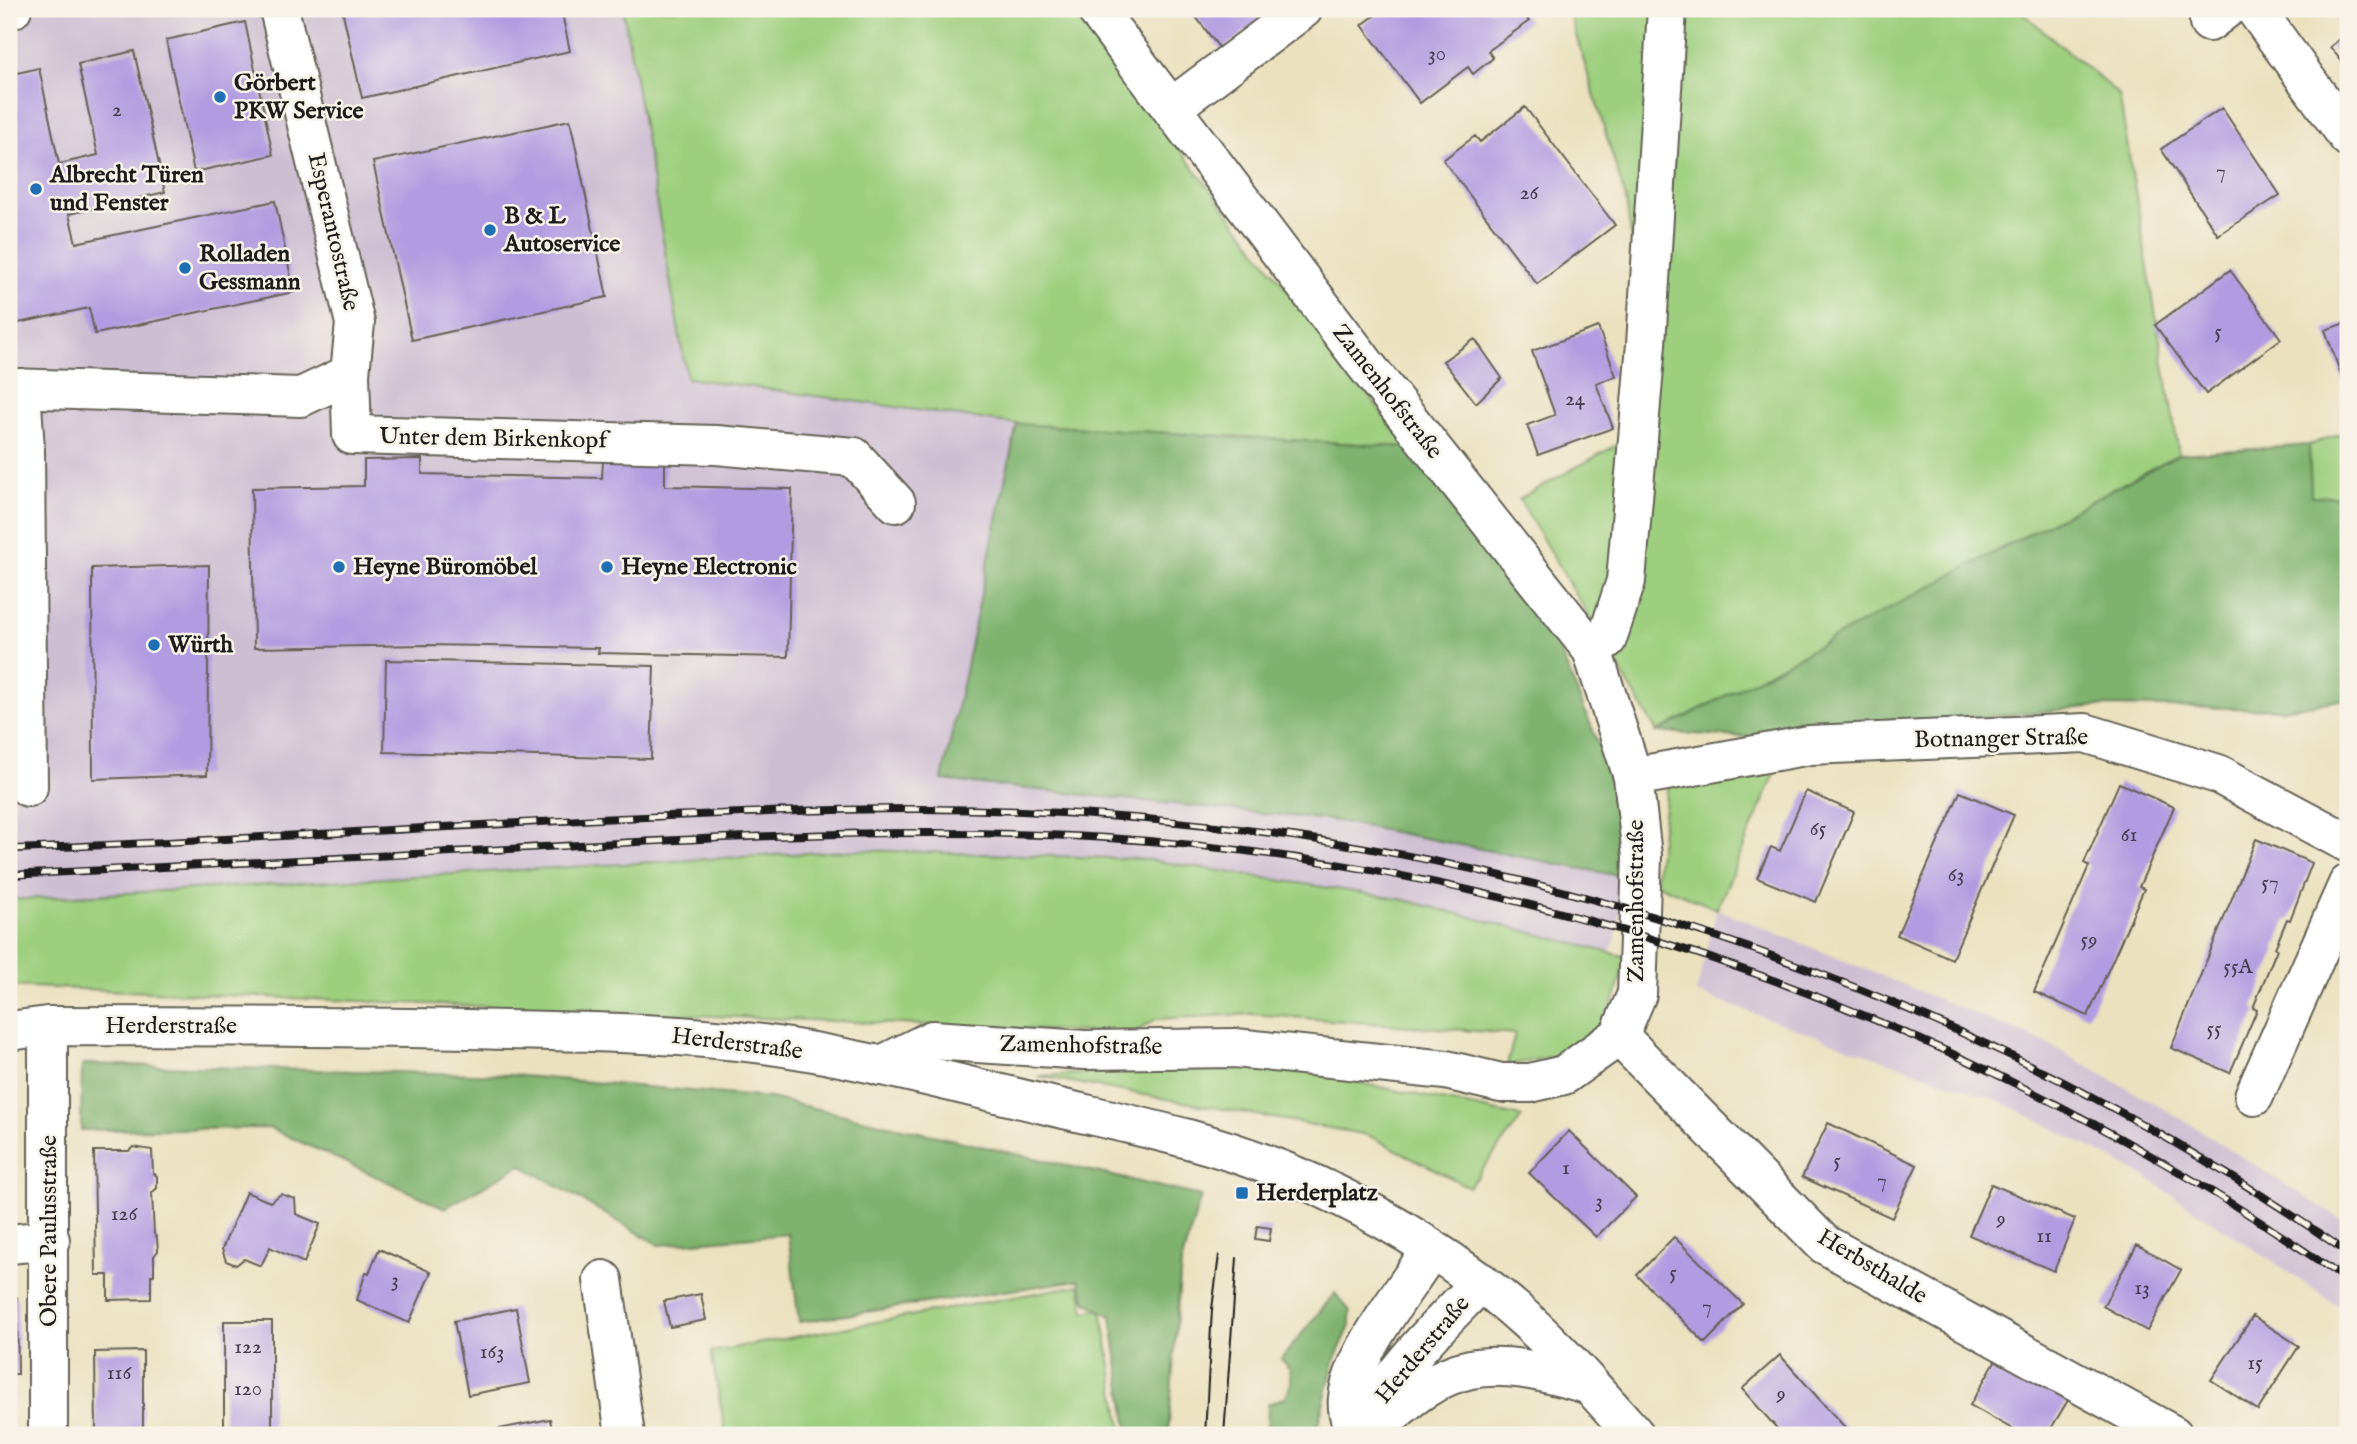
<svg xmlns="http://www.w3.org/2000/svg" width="2357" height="1444" font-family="'IM FELL English',serif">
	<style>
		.industrial { fill: #cdbed2 }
		.green { fill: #9ecf7e; stroke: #5d764d; stroke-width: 2 }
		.forest { fill: #7eb26d; stroke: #4d6744; stroke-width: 2 }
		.building { fill: #b29ce1 }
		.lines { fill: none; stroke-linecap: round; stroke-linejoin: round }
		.minor-casing { stroke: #646155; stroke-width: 42 }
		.major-casing { stroke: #646155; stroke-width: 42 }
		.minor { stroke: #fff; stroke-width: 38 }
		.major { stroke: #fff; stroke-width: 38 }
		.tram { stroke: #1c1c1c; stroke-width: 2 }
		.rail-casing { stroke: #1c1c1c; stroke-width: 8 }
		.rail { stroke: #f7f3e8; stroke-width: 5; stroke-dasharray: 16; stroke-linecap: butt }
		.poi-dot { fill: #1f6fb2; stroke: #f7f3e8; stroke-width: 2.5 }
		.labels { text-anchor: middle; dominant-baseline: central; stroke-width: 5; stroke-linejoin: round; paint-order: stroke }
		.number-label { font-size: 21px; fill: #423c4d }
		.poi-label { font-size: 24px; font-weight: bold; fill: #1c1c1c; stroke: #f7f3e8; text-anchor: start }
		.street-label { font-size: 24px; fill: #1c1c1c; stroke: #f7f3e8 }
	</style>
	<rect width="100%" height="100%" fill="#f7f3e8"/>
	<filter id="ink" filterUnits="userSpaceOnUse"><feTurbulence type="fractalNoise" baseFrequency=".0143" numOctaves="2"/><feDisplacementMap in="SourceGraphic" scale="14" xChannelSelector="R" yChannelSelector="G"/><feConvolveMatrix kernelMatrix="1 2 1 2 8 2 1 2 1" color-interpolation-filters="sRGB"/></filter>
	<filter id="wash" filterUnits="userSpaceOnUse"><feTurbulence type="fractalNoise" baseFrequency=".00686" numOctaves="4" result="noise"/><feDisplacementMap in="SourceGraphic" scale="28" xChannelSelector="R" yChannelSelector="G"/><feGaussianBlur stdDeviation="1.57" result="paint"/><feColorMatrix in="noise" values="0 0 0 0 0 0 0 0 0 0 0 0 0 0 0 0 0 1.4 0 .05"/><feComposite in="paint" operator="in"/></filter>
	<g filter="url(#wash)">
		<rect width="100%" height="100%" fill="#ebe1bf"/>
		<path class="industrial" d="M9 9H623L688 378 1017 424 942 780 1337 821 1625 877 1615 941 1608 955 1400 899 1143 859 860 850 9 900Z
			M1717 909 2044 1042 2182 1119 2348 1224V1312L2141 1174 2000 1101 1696 993Z"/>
		<path class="green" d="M623 9H1072L1408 447 1017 424 687 378Z
			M1568 9H2018L2119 95 2179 454 1657 732 1519 499 1656 423 1626 200Z
			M2348 431V497L2311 496 2309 445Z
			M1779 764 1717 909 1655 883 1668 784Z
			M860 850 1143 859 1400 899 1627 957C1621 974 1613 1012 1602 1025 1581 1053 1539 1060 1507 1065L1515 1034 1251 1014 1156 1019 1132 1034 9 986V900Z
			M1242 1066 1304 1071 1522 1117 1469 1187 1368 1135 1038 1076Z
			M1080 1285 1085 1312 1101 1309 1123 1435H726L711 1352Z"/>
		<path class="forest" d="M1017 424 1408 447 1555 639 1613 779 1625 877 1337 821 942 780Z
			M2309 445 2311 496 2348 497V699L2282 709 2100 706 1764 738 1657 732 2179 454Z
			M82 1064 512 1075 770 1098 1201 1196 1181 1263 1168 1435H1129L1111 1316 1086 1302 1079 1280 799 1322 788 1234 659 1245 521 1165 445 1208 270 1128 81 1130Z
			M1335 1293 1350 1311V1326L1335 1359 1315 1435H1267L1268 1404 1285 1397C1294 1383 1294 1370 1281 1359Z"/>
		<g id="blocks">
			<path class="building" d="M342 9H561L570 51 362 98Z
				M1190 9H1275L1221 50Z
				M1384 9H1519L1529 21 1488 51 1493 58 1473 74 1468 67 1420 103 1362 25Z
				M245 22 273 155 194 172 166 40Z
				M2348 32V69L2330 47Z
				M134 51 165 192 69 214 76 243 275 201 294 292 95 334 89 308 9 325V75L39 68 59 164 98 155 78 64Z
				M1525 107 1615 225 1537 284 1443 160 1475 136 1480 142Z
				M2222 108 2280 195 2218 235 2161 149Z
				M570 120 607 297 412 340 373 162Z
				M2230 270 2281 339 2206 394 2155 325Z
				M2348 322V394L2325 330Z
				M1598 327 1616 376 1596 383 1613 428 1538 455 1527 425 1555 415 1532 351Z
				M1475 339 1502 378 1476 403 1443 361Z
				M422 459V474L602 478 603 461 665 462V486L792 489 788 657 598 653 599 648 425 645 254 648 252 488 364 486V460Z
				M209 565 207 775 93 779 92 568Z
				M386 660 654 666 651 759 384 752Z
				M2119 783 2174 807 2139 887 2144 889 2088 1016 2034 992 2089 866 2084 863Z
				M1806 791 1854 812 1816 902 1757 878 1771 847 1780 851Z
				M1960 792 2014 815 1952 959 1897 935Z
				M2256 839 2312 863 2290 920 2287 919 2275 948 2277 949 2253 1008 2257 1010 2230 1073 2171 1048Z
				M1828 1123 1917 1165 1892 1218 1802 1177Z
				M1569 1131 1636 1197 1596 1237 1529 1173Z
				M133 1147 152 1150 153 1173 157 1176V1188L152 1193 154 1234 157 1238 158 1251 154 1256V1275H151V1299L108 1300V1275H96L94 1151H129Z
				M1991 1184 2075 1219 2054 1271 1969 1235Z
				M246 1192 270 1202 281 1194 295 1199 296 1214 320 1224 304 1263 270 1247 261 1266 244 1259 236 1265 226 1261 222 1249Z
				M1257 1226 1271 1228 1269 1241 1255 1239Z
				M1674 1237 1743 1304 1705 1343 1637 1275Z
				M2137 1245 2181 1270 2147 1331 2103 1306Z
				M379 1249 431 1272 409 1323 357 1300 366 1272 369 1273Z
				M701 1294 706 1320 670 1327 664 1301Z
				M9 1297H17L18 1374H9Z
				M516 1308 530 1383 468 1395 454 1321Z
				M2253 1316 2299 1346 2258 1410 2211 1380Z
				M224 1321H272V1435H224Z
				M143 1351V1435H96L95 1352Z
				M1780 1355 1819 1399 1852 1435 1781 1433 1742 1389Z
				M1998 1356 2070 1397 2047 1435H2023L1970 1405Z
				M550 1419 553 1435H489V1431Z"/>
		</g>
	</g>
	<g filter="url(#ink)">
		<use href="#blocks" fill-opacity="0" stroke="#646155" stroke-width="2"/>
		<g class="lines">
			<g class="minor-casing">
				<path id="minor" d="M9 9H12
					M279 9 355 323 350 374 352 435 716 445 854 457 896 503
					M2255 9 2348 137
					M2209 22 2226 9
					M1171 108 1303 9
					M9 388 301 397 350 374
					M21 388 25 450 28 787
					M1592 650 1607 639 1626 581 1646 344 1667 9
					M1633 777 1810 745 2085 733 2218 774 2348 843
					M48 1026V1435
					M1619 1036 1824 1244 2173 1435
					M880 1066 932 1040 1085 1050 1235 1048 1446 1070 1501 1083H1530L1564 1075 1619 1036 1637 994 1642 856 1633 777 1592 650 1365 364 1096 9
					M2254 1096 2348 884
					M9 1244 50 1240
					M603 1280 625 1435
					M1368 1417C1395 1366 1441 1324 1481 1282
					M1354 1435C1352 1424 1346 1409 1348 1398 1352 1355 1408 1286 1431 1249
					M1369 1435C1449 1357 1485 1354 1590 1385"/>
			</g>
			<g class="major-casing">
				<path id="major" d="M9 1031 48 1026C201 1026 355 1026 508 1030 593 1032 679 1033 763 1044 859 1057 953 1083 1047 1105 1093 1116 1141 1126 1188 1139 1292 1167 1390 1216 1477 1280 1536 1322 1587 1381 1635 1435"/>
			</g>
			<use href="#minor" class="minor"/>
			<use href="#major" class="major"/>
			<path class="tram" d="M1205 1435 1212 1309 1219 1255
				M1224 1435 1237 1258"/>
			<g class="rail-casing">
				<path id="rail" d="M9 849C228 841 448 825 668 816 785 811 904 806 1022 811 1498 830 1956 980 2348 1253
					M9 875C176 866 343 858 509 849 709 838 908 826 1108 838 1549 866 1988 1027 2348 1281"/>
			</g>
			<use href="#rail" class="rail"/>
		</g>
	</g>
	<g class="poi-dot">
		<circle cx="220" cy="97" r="7"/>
		<circle cx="36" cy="189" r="7"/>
		<circle cx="490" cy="230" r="7"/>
		<circle cx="185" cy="268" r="7"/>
		<circle cx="339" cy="567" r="7"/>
		<circle cx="607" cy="567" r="7"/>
		<circle cx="154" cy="645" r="7"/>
		<rect x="1235" y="1186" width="14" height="14" rx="3.5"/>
	</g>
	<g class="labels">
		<g class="number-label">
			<text x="1437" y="54">30</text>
			<text x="117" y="110">2</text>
			<text x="2221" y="172">7</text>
			<text x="1529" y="193">26</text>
			<text x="2218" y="332">5</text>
			<text x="1575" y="399">24</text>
			<text x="1818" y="829">65</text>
			<text x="2129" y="835">61</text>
			<text x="1956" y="875">63</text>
			<text x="2270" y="883">57</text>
			<text x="2089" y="940">59</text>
			<text x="2238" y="967">55A</text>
			<text x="2214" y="1029">55</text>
			<text x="1837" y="1161">5</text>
			<text x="1566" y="1168">1</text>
			<text x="1882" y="1181">7</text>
			<text x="1599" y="1201">3</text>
			<text x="124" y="1214">126</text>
			<text x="2001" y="1219">9</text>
			<text x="2044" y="1236">11</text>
			<text x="1673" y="1273">5</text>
			<text x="395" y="1280">3</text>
			<text x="2142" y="1288">13</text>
			<text x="1707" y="1307">7</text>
			<text x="248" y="1347">122</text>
			<text x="492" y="1352">163</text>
			<text x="2255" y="1363">15</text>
			<text x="119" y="1373">116</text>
			<text x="248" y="1389">120</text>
			<text x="1781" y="1394">9</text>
		</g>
		<g class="poi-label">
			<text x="234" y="83">Görbert<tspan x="234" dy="28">PKW Service</tspan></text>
			<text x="50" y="175">Albrecht Türen<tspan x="50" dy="28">und Fenster</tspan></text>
			<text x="504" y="216">B &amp; L<tspan x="504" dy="28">Autoservice</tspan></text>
			<text x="199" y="254">Rolladen<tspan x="199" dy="28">Gessmann</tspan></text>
			<text x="353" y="567">Heyne Büromöbel</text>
			<text x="621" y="567">Heyne Electronic</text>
			<text x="168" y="645">Würth</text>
			<text x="1256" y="1193">Herderplatz</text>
		</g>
		<g class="street-label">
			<text transform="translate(333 232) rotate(77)">Esperantostraße</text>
			<text transform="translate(1387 392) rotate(52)">Zamenhofstraße</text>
			<text transform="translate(493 439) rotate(1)">Unter dem Birkenkopf</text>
			<text transform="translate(2001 739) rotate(-1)">Botnanger Straße</text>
			<text transform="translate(1636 901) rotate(-90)">Zamenhofstraße</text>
			<text x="171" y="1026">Herderstraße</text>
			<text transform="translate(737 1044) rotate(7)">Herderstraße</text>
			<text transform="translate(1081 1046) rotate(1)">Zamenhofstraße</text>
			<text transform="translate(49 1231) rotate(-90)">Obere Paulusstraße</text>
			<text transform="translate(1872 1267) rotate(31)">Herbsthalde</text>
			<text transform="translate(1423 1350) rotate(-50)">Herderstraße</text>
		</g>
	</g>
	<rect width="2357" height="1444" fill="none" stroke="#f7f3e8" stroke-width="35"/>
</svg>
